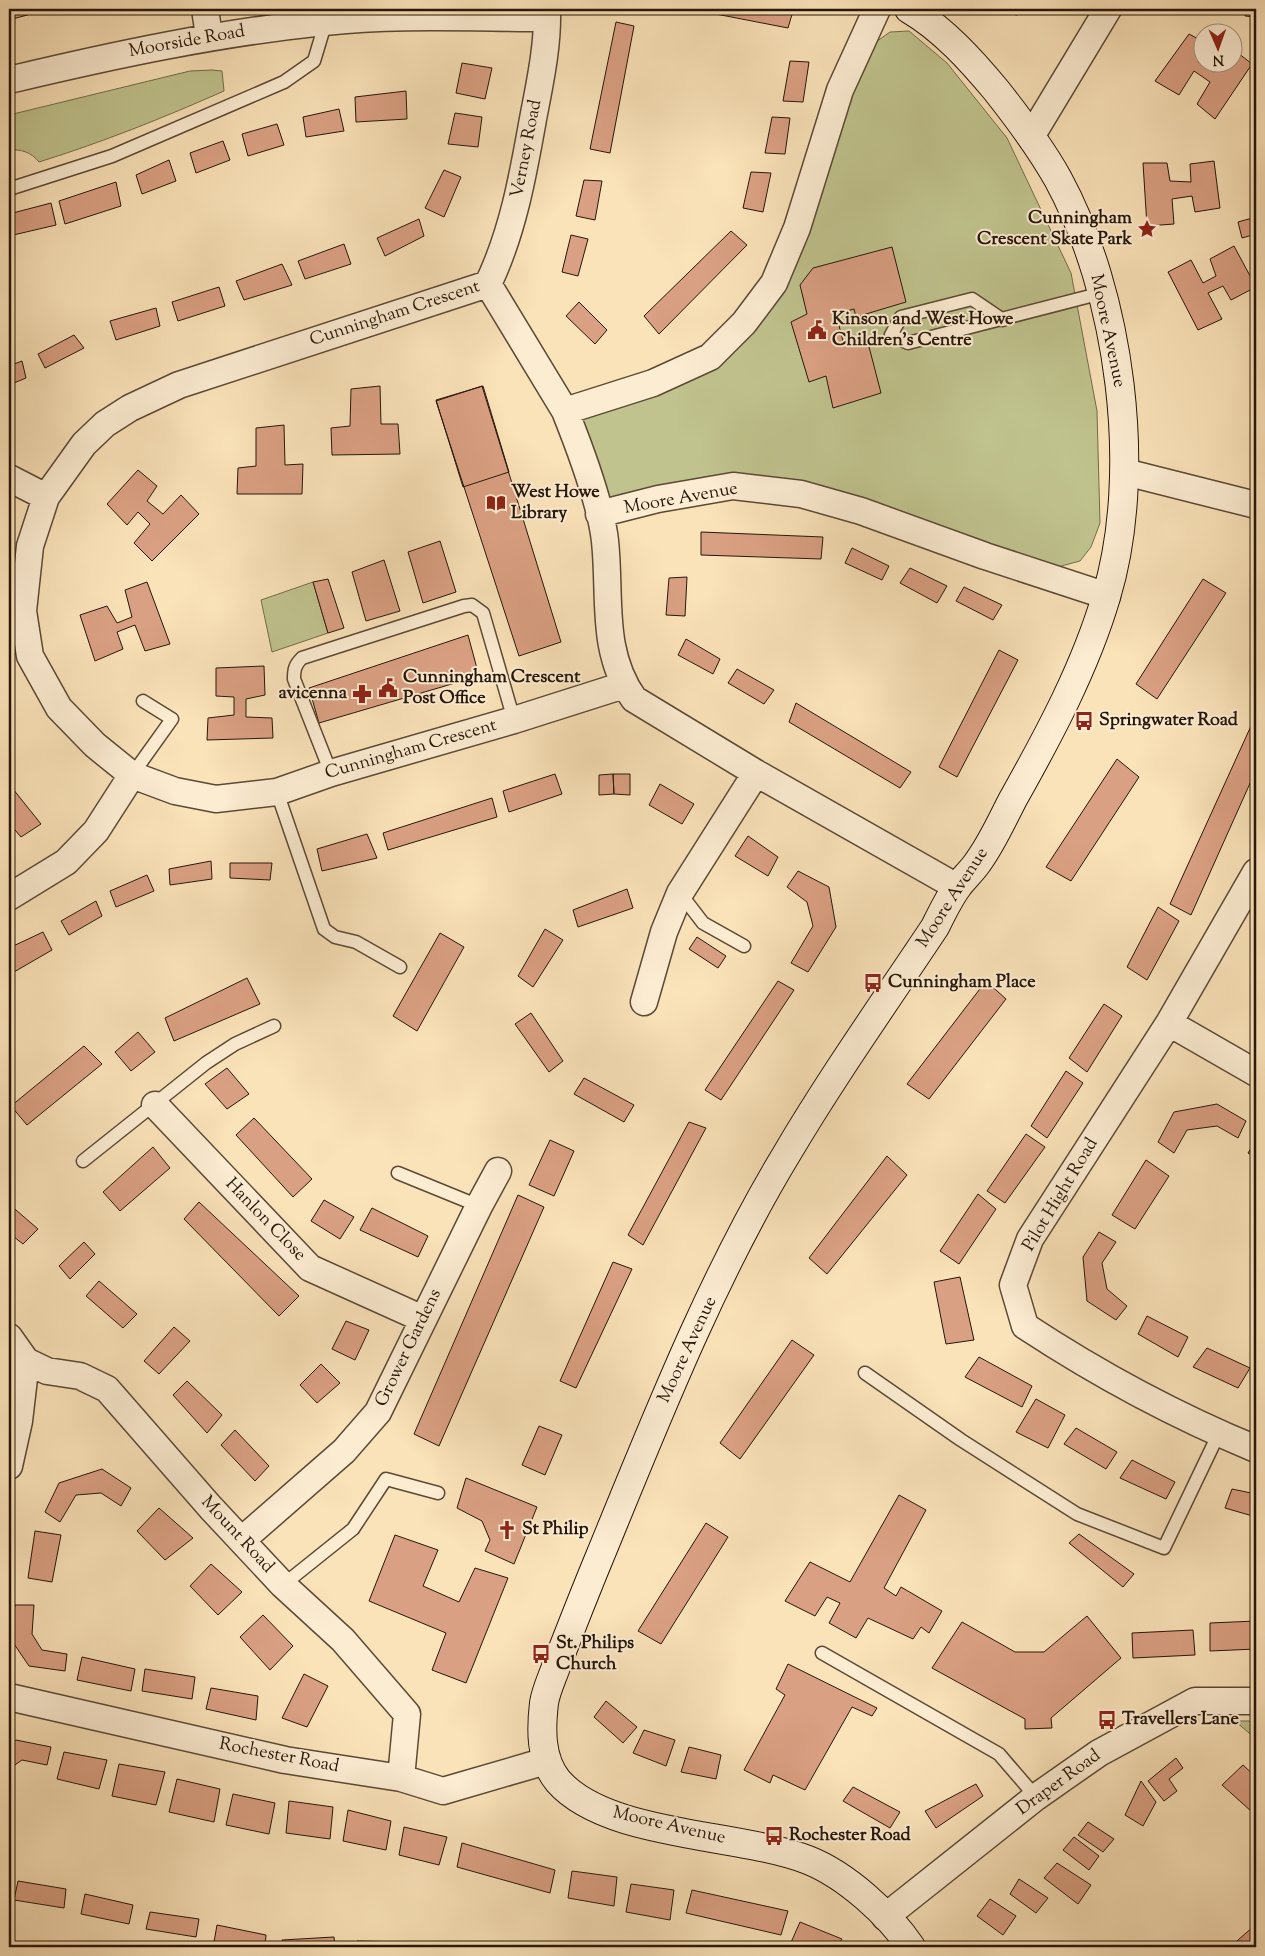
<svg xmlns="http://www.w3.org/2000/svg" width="1265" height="1956" font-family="'Sorts Mill Goudy',serif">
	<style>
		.green { fill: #c0c38e; stroke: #736c4c }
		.building { fill: #daa083; stroke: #261609 }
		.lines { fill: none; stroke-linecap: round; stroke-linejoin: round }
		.lane-casing { stroke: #5b4935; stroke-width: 15 }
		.street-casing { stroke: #5b4935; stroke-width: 29 }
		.secondary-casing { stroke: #261609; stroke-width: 30 }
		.lane { stroke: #fcecd2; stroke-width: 12 }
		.street { stroke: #fcecd2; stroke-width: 26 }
		.secondary { stroke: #fcecd2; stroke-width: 28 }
		.labels { text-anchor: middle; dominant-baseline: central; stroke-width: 4; stroke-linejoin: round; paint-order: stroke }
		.street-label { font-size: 18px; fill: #261609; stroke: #fcecd2 }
		.poi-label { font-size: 18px; font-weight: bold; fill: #261609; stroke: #fcecd2; text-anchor: start }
	</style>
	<rect width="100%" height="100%" fill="#fae2b9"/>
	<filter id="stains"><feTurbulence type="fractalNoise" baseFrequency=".004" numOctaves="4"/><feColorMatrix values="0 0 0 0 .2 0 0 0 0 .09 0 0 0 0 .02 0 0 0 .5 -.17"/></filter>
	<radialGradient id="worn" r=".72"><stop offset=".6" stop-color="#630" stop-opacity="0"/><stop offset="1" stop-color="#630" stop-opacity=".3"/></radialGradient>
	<path class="green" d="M909 31 947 63 1007 138 1071 273 1097 411 1100 523 1091 547 1080 561 1054 568 733 486 599 514 565 411 653 383 744 323 821 151 873 44 890 32Z
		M212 70 222 71 224 91C163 118 103 142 39 162 31 152 21 149 9 150V115L190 71Z
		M313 582 328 633 272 652 261 600Z
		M1235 1721H1256V1739Z"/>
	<path class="building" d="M9 9H49L9 20Z
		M690 9H781L793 11 788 28Z
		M1006 9H1043L1016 15Z
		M1246 9H1256V17L1245 16Z
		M616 22 634 26 610 153 590 149Z
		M1189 34 1202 41V55L1198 62 1214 72 1222 62H1232L1233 49 1252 64 1215 119 1197 104 1210 82 1194 71 1179 95 1155 81Z
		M790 61 809 62 803 102 783 101Z
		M462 63 492 68 485 99 456 93Z
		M406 91 407 119 356 122 355 97Z
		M339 109 344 131 306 137 303 117Z
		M455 113 482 117 478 147 448 144Z
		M772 117 790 118 785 154 765 153Z
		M277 124 284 145 248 156 242 134Z
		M223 141 230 160 196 173 190 153Z
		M169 160 176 181 142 194 136 175Z
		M1214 161 1220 208 1195 212 1192 196 1172 199 1174 224 1147 226 1143 163H1167L1170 181 1191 182 1190 164Z
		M444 170 461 177 444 217 425 208Z
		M751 172 771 173 763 212 743 208Z
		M584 180 602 181 595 220 576 216Z
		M116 182 121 206 65 224 59 201Z
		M51 203 56 225 9 236V214Z
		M1256 217V234L1242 238 1238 222Z
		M419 219 424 236 385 256 377 238Z
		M731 231 747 245 659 334 644 316Z
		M571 235 588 239 578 276 562 272Z
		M344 244 351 264 305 279 298 261Z
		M1234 246 1256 287 1231 300 1223 286 1208 293 1222 319 1198 330 1168 272 1191 260 1203 283 1216 276 1210 259Z
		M892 247 906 302 856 317 854 309 836 314 844 345 867 339 881 393 833 408 826 376 809 382 791 322 807 314 800 285 813 268Z
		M282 264 292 285 244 300 236 281Z
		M219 287 225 306 178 321 172 302Z
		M579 302 607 330 595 344 566 316Z
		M156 308 160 326 116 340 110 321Z
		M74 335 84 348 45 368 38 354Z
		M22 361 26 378 9 385V366Z
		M380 386 381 424H398L400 454 332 455 331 428 350 426 351 389Z
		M482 386 561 642 519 656 436 401Z
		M483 386 509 472 463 487 436 400Z
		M284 425 285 465 303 464 302 494H237L238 468 256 466V428Z
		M138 470 157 486 147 501 163 514 181 495 199 514 152 561 134 543 150 524 138 512 127 525 107 504Z
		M701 532 823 537 821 559 701 555Z
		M440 541 456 592 423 603 408 552Z
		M852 548 889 566 882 580 845 563Z
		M384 560 400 611 366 621 352 572Z
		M910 568 947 586 937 603 900 583Z
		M687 577 685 616 666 615 669 578Z
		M328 579 344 628 328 633 313 582Z
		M1203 579 1226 593 1157 699 1136 684Z
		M147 582 170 644 145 651 135 625 117 632 123 649 95 661 80 615 107 606 117 623 132 617 125 590Z
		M964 587 1002 605 993 620 956 601Z
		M468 635 479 676 319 723 309 688Z
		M686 639 720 659 713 674 678 655Z
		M999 650 1018 660 957 777 939 767Z
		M264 666 265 695 246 699V717L272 718 273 738 207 740 208 718 234 715V697L216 696V668Z
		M737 669 774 690 764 704 728 683Z
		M796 703 911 772 900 788 789 722Z
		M1256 715V770L1191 915 1170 904Z
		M1117 759 1139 777 1071 881 1046 867Z
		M555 774 562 794 509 812 503 791Z
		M613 774H630V795L614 794Z
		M613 774 614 794 599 795V775Z
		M9 784 41 824 21 837 9 823Z
		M660 784 694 804 682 824 649 805Z
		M492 798 497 817 388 850 383 833Z
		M367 834 377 858 322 871 317 849Z
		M748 836 778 857 768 876 735 856Z
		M211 861 212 879 170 885 169 869Z
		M230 863H272L270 880 230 878Z
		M798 871 829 887 836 927 808 972 791 963 813 926 807 902 787 887Z
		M147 875 154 891 116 907 110 891Z
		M627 889 633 908 578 927 573 910Z
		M96 901 102 916 69 935 61 921Z
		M1158 907 1179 921 1147 980 1127 967Z
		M545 929 563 940 533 987 518 976Z
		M43 932 52 950 14 972 9 963V948Z
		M440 933 464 947 417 1031 393 1016Z
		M697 937 726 956 718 968 689 949Z
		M247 978 260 1004 174 1041 165 1018Z
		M778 981 794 990 721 1100 705 1090Z
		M986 981 1006 999 929 1099 907 1084Z
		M1104 1004 1122 1016 1087 1072 1069 1058Z
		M531 1013 563 1061 549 1072 515 1024Z
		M138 1032 155 1052 131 1071 115 1052Z
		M84 1046 102 1064 27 1125 11 1106Z
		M227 1068 249 1094 227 1109 205 1084Z
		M1066 1071 1083 1083 1047 1138 1031 1126Z
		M584 1078 634 1105 624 1122 574 1094Z
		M1217 1104 1246 1121 1238 1138 1217 1126 1187 1130 1174 1153 1158 1142 1174 1112Z
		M254 1118 312 1179 293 1197 236 1135Z
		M689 1122 706 1128 643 1245 628 1235Z
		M1026 1134 1045 1147 1005 1203 987 1191Z
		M550 1140 574 1151 554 1196 529 1185Z
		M1256 1140V1158L1248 1153Z
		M153 1147 170 1168 120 1211 103 1192Z
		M887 1156 907 1175 827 1274 809 1258Z
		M1146 1160 1169 1176 1135 1229 1112 1215Z
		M978 1194 996 1209 959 1264 940 1251Z
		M518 1195 544 1207 439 1446 414 1434Z
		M324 1200 354 1217 340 1239 311 1221Z
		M199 1202 299 1296 279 1316 184 1219Z
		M9 1204 38 1229 23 1244 9 1233Z
		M372 1208 428 1236 418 1257 360 1230Z
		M1099 1232 1116 1242 1102 1263 1107 1289 1127 1306 1116 1320 1087 1301 1083 1257Z
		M84 1242 95 1254 70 1279 59 1266Z
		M613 1262 632 1269 576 1388 560 1381Z
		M960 1277 974 1340 946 1344 934 1282Z
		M99 1281 137 1314 123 1328 86 1296Z
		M1147 1316 1188 1337 1178 1357 1138 1334Z
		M346 1321 369 1330 355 1360 332 1349Z
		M174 1327 190 1341 159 1374 144 1361Z
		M792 1340 814 1355 740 1459 720 1443Z
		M1207 1348 1250 1368 1238 1388 1193 1367Z
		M979 1357 1032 1386 1022 1407 965 1377Z
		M321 1364 340 1383 317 1403 300 1385Z
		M187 1381 222 1415 207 1433 173 1395Z
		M1036 1399 1065 1415 1048 1448 1016 1432Z
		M539 1426 562 1435 545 1475 522 1465Z
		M1076 1428 1117 1452 1106 1469 1064 1444Z
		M235 1430 269 1466 255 1481 221 1445Z
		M1132 1460 1175 1482 1166 1499 1120 1478Z
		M102 1469 131 1488 121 1506 101 1493 76 1495 60 1522 45 1512 59 1483Z
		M466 1478 537 1507 514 1564 485 1551 490 1540 482 1521 457 1508Z
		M1232 1489 1256 1494V1517L1225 1508Z
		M899 1495 926 1510 884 1588 896 1596 901 1587 942 1611 929 1633 921 1627 913 1639 868 1618 856 1638 829 1623 840 1603 827 1597 815 1616 785 1601 810 1562 850 1582Z
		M159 1508 193 1538 165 1560 137 1531Z
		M706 1523 728 1537 661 1644 638 1631Z
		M35 1531 61 1535 52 1582 28 1578Z
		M1079 1534 1134 1574 1123 1587 1069 1543Z
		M395 1535 438 1550 423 1586 459 1602 475 1568 508 1578 466 1683 432 1670 446 1633 369 1601Z
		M211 1564 242 1592 218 1615 190 1586Z
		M15 1605H34L32 1634 42 1650 67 1654 65 1671 29 1666 10 1638Z
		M263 1615 293 1646 270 1670 240 1637Z
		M1087 1616 1121 1658 1051 1718 1052 1728 1025 1729V1719L932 1668 962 1622 1015 1652H1044Z
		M1256 1621V1649L1210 1651V1623Z
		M1193 1630 1195 1655 1133 1658 1132 1633Z
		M82 1657 135 1669 131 1691 77 1680Z
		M788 1664 877 1708 872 1716 852 1707 805 1790 773 1775 770 1783 744 1770 785 1695 776 1689Z
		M145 1669 195 1677 192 1699 142 1691Z
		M304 1674 328 1686 307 1727 282 1718Z
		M211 1688 258 1696 256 1720 206 1709Z
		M606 1701 637 1727 623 1743 594 1717Z
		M644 1730 675 1740 666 1766 633 1753Z
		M16 1740 51 1747 47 1765 22 1760 9 1769V1745Z
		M689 1747 721 1755 716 1779 681 1772Z
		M64 1752 107 1760 99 1789 57 1779Z
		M1176 1758 1183 1768 1169 1779 1177 1791 1164 1801 1148 1781Z
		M119 1764 165 1772 156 1805 112 1796Z
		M1243 1765 1256 1777V1807L1252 1812 1222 1785Z
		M177 1779 220 1789 214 1822 169 1812Z
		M1141 1781 1156 1802 1143 1826 1125 1815Z
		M976 1784 983 1796 936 1828 925 1811Z
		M853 1787 900 1812 890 1828 843 1801Z
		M233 1794 275 1803 269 1834 226 1825Z
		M289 1801 333 1807 330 1839 286 1833Z
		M348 1810 391 1821 386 1850 343 1841Z
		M1088 1822 1114 1839 1103 1852 1078 1835Z
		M404 1827 447 1837 439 1865 399 1855Z
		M1074 1837 1099 1856 1089 1870 1063 1850Z
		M462 1843 555 1870 550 1893 457 1867Z
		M1057 1863 1091 1885 1078 1904 1044 1878Z
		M572 1871 617 1877 614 1906 568 1898Z
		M1019 1879 1048 1898 1036 1913 1010 1894Z
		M18 1881 66 1889 64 1908 14 1900Z
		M631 1884 674 1890 670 1920 626 1912Z
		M692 1890 788 1911 781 1935 686 1913Z
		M85 1894 133 1905 129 1924 81 1914Z
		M990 1899 1016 1916 1003 1935 977 1916Z
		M150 1912 199 1919 196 1937 146 1929Z
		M800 1922 842 1939 838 1947H789Z
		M217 1925 266 1935 265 1947H235L214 1942Z
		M1254 1926 1256 1928V1947H1230Z
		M334 1937 335 1947H283L282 1940Z
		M357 1941 406 1942V1947H357Z"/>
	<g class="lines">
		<g class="lane-casing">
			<path id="lane" d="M9 189 112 156 284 82 314 61 326 21
				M1003 320 972 299 901 317 891 335 908 343 1102 293
				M331 773 294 679C294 669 295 665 302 658L464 606 472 605 483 613 514 720
				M132 775 172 719 143 701
				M277 792 324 929 335 937 356 942 400 967
				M680 893 703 923 744 946
				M83 1161 206 1063 235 1044 274 1026
				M398 1173 479 1206
				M865 1373 961 1440 1077 1514 1164 1548 1219 1433
				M283 1585 353 1529 386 1479 438 1493
				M822 1653 999 1754 1036 1797"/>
		</g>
		<g class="street-casing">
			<path id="street" d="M205 9 209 36
				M9 80C114 55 217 33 324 22 398 14 473 18 547 18
				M1032 135 1108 9
				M488 284C513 232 523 175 533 119 540 82 548 46 547 9
				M565 411 653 383 710 357 744 323 774 283 797 228 840 90 877 9
				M1125 472 1256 505
				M9 478 46 497
				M599 514 658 499 733 486 801 494 861 511 985 556 1107 596
				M624 685 514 720 331 773 277 792 216 799 175 791 132 775 95 745 59 708 30 656 23 611 30 546 46 497 84 444 105 424 130 408 179 385 488 284 565 411C579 446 601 504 605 541 611 597 600 651 634 699L756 773 957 887
				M1256 872 1169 1023 1030 1239 1013 1285 1025 1326C1098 1374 1176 1416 1256 1449
				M9 897 66 862 96 831 132 775
				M644 1002 664 932 680 893 756 773
				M1169 1023 1256 1073
				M155 1105 310 1268 423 1319
				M9 1337 26 1361 47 1371 80 1376 107 1389 211 1508 283 1585 343 1640 407 1714 401 1778
				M9 1466 19 1421 26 1361
				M242 1540 344 1451 378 1412 479 1206 498 1171
				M9 1697 285 1760 401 1778 443 1791 546 1761
				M885 1917 1036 1797 1099 1753 1195 1701H1256"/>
		</g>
		<g class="secondary-casing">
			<path id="secondary" d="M909 9C943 29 971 60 996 90 1019 119 1040 147 1058 179 1120 293 1144 472 1106 597 1085 668 1049 735 1013 799 1002 820 992 843 978 862 972 871 964 878 958 886 949 898 942 913 935 927 885 1002 832 1077 786 1155 711 1279 655 1422 600 1556 585 1592 571 1628 557 1664 553 1676 546 1690 544 1703 541 1729 540 1759 558 1781 607 1837 739 1833 808 1860 846 1875 889 1914 911 1947"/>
		</g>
		<use href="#lane" class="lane"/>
		<use href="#street" class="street"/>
		<use href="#secondary" class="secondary"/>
	</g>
	<defs>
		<g id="sight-bare" transform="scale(1.5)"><path d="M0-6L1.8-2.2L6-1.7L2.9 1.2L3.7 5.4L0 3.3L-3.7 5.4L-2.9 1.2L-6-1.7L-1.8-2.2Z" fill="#8f2418" stroke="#fcecd2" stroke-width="2.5" paint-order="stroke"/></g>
		<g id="civic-bare" transform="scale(1.5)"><path d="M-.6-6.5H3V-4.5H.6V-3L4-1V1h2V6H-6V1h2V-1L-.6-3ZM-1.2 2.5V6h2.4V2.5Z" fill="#8f2418" stroke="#fcecd2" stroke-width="2.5" paint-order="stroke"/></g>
		<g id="library-bare" transform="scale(1.5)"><path d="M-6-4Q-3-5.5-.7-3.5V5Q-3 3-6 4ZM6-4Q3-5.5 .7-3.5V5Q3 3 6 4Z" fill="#8f2418" stroke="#fcecd2" stroke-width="2.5" paint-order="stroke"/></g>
		<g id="pharmacy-bare" transform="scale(1.5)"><path d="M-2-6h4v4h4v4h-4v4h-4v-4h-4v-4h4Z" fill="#8f2418" stroke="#fcecd2" stroke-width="2.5" paint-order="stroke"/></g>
		<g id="bus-bare" transform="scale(1.5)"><path d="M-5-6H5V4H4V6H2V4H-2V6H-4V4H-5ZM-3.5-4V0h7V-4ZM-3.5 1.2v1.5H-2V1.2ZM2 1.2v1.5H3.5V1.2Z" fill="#8f2418" stroke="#fcecd2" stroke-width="2.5" paint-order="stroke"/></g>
		<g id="church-bare" transform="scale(1.5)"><path d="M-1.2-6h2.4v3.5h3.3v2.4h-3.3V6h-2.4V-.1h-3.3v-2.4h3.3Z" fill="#8f2418" stroke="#fcecd2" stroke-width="2.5" paint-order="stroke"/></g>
	</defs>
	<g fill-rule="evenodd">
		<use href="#sight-bare" x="1147" y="229"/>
		<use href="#civic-bare" x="817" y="330"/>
		<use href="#library-bare" x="496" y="503"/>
		<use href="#civic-bare" x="388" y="688"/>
		<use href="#pharmacy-bare" x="362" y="694"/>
		<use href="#bus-bare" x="1084" y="721"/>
		<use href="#bus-bare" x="873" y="983"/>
		<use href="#church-bare" x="507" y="1530"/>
		<use href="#bus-bare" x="541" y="1654"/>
		<use href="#bus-bare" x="1107" y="1720"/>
		<use href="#bus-bare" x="774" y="1836"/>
	</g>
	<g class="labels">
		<g class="street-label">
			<text transform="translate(187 42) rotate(-10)">Moorside Road</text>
			<text transform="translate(527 149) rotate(-79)">Verney Road</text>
			<text transform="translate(395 314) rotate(-18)">Cunningham Crescent</text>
			<text transform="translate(1107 331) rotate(78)">Moore Avenue</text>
			<text transform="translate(681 499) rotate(-10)">Moore Avenue</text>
			<text transform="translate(411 750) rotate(-16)">Cunningham Crescent</text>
			<text transform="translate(953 898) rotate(-57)">Moore Avenue</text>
			<text transform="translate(1061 1195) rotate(-59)">Pilot Hight Road</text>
			<text transform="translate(265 1220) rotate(46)">Hanlon Close</text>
			<text transform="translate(409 1348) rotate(-64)">Grower Gardens</text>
			<text transform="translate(688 1350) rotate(-65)">Moore Avenue</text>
			<text transform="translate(237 1535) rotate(47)">Mount Road</text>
			<text transform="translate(279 1756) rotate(11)">Rochester Road</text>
			<text transform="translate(1059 1783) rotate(-36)">Draper Road</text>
			<text transform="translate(669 1826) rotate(13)">Moore Avenue</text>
		</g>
		<g class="poi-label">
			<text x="1132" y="219" text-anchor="end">Cunningham<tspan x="1132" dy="21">Crescent Skate Park</tspan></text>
			<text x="832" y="320">Kinson and West Howe<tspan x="832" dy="21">Children's Centre</tspan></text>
			<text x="511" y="493">West Howe<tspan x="511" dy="21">Library</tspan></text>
			<text x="403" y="678">Cunningham Crescent<tspan x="403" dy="21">Post Office</tspan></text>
			<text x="347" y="694" text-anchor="end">avicenna</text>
			<text x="1099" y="721">Springwater Road</text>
			<text x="888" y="983">Cunningham Place</text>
			<text x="522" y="1530">St Philip</text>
			<text x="556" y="1644">St. Philips<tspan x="556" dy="21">Church</tspan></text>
			<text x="1122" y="1720">Travellers Lane</text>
			<text x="789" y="1836">Rochester Road</text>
		</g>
	</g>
	<rect width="1265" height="1956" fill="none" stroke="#fae2b9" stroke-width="30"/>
	<rect x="10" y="10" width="1245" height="1936" fill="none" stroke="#261609" stroke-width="2.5"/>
	<rect x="15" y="15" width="1235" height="1926" fill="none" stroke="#261609"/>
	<g transform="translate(1218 48) rotate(178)"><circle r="24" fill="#fcecd2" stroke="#a69682"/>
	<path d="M0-4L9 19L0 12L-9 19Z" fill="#8f2418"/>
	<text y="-8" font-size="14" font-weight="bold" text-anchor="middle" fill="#261609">N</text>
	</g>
	<rect width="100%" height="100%" filter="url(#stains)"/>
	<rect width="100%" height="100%" fill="url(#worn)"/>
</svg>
